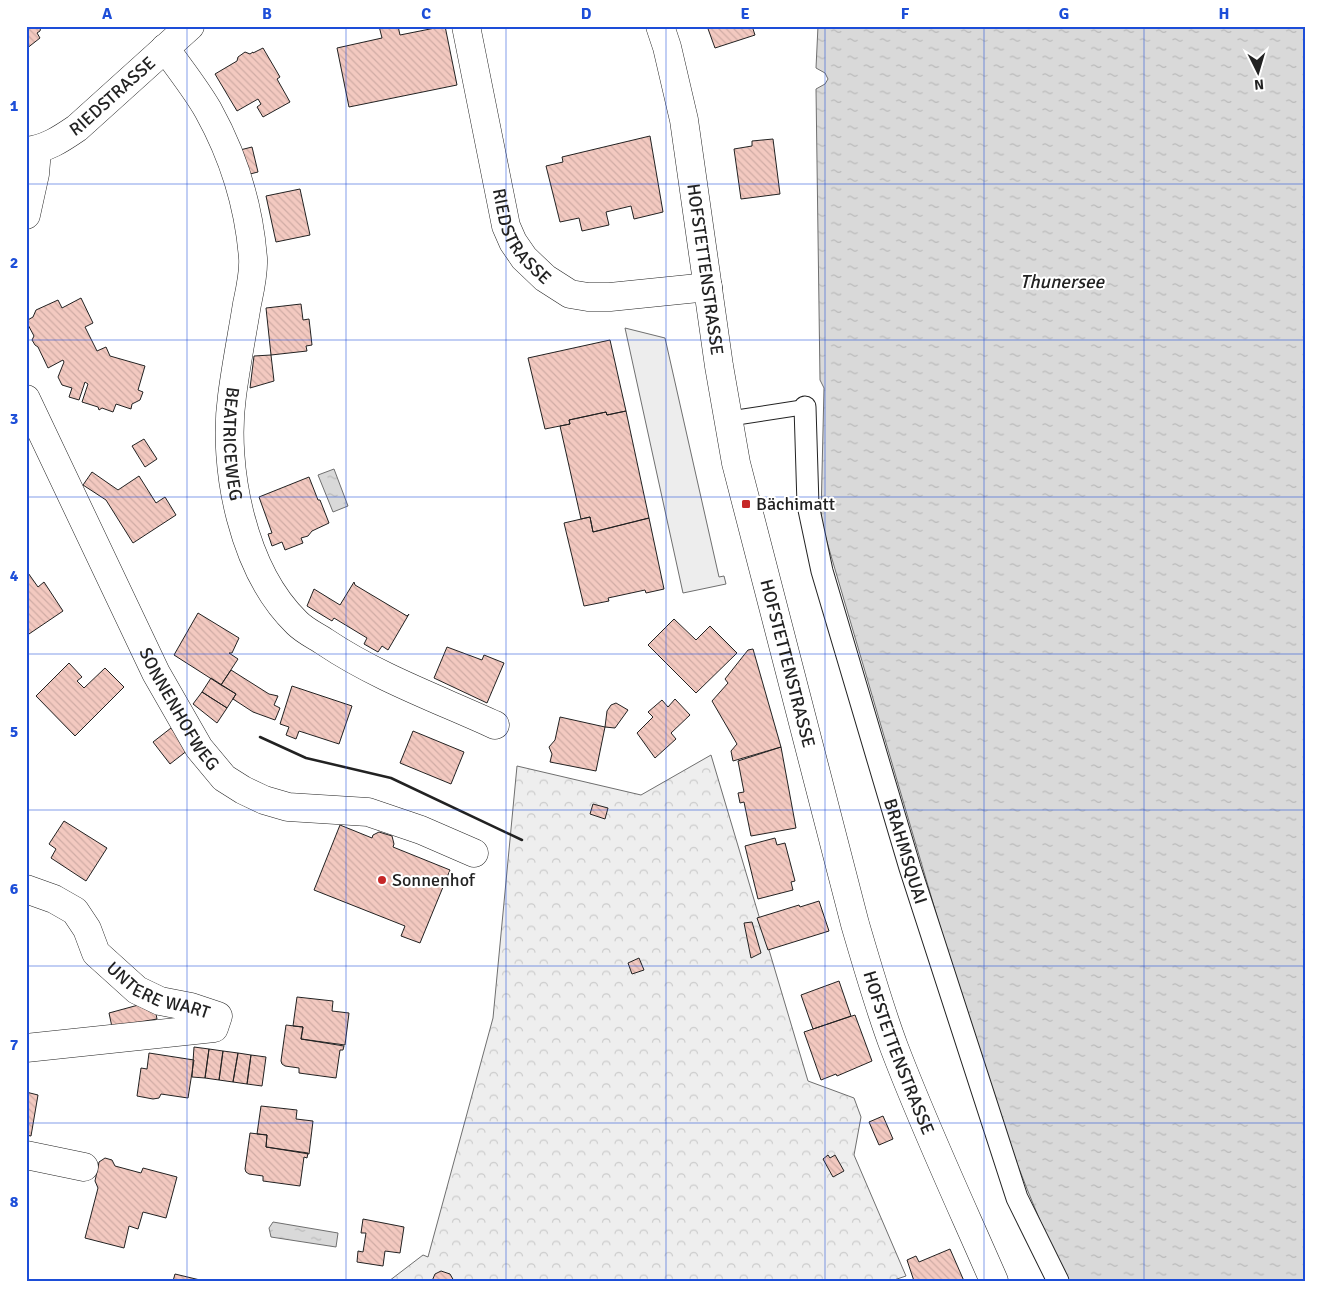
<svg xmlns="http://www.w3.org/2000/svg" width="1331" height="1307" font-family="Signika,sans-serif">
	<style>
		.forest { fill: url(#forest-crowns); stroke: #6f6f6f }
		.parking { fill: #ededed; stroke: #6f6f6f }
		.water { fill: url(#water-ripples); stroke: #6f6f6f }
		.building { fill: url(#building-back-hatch); stroke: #222 }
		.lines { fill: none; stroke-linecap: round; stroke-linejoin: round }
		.service-casing { stroke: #222; stroke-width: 16 }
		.pedestrian-casing { stroke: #222; stroke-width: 23 }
		.minor-casing { stroke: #222; stroke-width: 29 }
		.secondary-casing { stroke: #222; stroke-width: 29 }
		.service { stroke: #fff; stroke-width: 14 }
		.pedestrian { stroke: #fff; stroke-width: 21 }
		.minor { stroke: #fff; stroke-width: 28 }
		.secondary { stroke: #fff; stroke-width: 28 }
		.wall { stroke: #222; stroke-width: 2.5 }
		.grid { fill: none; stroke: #1d4ed8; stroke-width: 1; stroke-opacity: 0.55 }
		.poi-dot { fill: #c62828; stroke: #fff; stroke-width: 2 }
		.labels { text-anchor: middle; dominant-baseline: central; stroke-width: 4; stroke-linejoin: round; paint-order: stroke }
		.street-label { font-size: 18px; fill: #222; stroke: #fff }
		.poi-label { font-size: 18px; fill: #222; stroke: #fff; text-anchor: start }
		.water-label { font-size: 19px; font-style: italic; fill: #222; stroke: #fff }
		.neatline { fill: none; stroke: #1d4ed8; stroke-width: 2 }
		.grid-label { font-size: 16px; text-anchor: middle; font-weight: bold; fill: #1d4ed8 }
	</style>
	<defs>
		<pattern id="forest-crowns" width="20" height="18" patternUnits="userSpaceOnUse" patternTransform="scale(1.25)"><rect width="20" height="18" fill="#eee"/><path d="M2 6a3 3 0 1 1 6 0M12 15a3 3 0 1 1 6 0" fill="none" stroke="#ccc"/></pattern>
		<pattern id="water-ripples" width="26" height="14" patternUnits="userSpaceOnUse" patternTransform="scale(1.25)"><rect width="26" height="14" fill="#d9d9d9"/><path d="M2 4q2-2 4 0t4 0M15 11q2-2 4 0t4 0" fill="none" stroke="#bababa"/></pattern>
		<pattern id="building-back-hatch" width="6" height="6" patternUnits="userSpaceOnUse" patternTransform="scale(1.25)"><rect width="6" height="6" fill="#f3c9c0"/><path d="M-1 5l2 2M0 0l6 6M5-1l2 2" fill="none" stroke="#d0aca5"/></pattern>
	</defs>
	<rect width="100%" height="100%" fill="#fff"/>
	<path class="forest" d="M711 755 808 1081 854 1098 861 1117 854 1155 906 1276 891 1281H389L423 1255 428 1257 493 1018 517 766 641 795Z"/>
	<path class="parking" d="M625 328 665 338 719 577 724 576 726 584 683 593Z"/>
	<path class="water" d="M818 26H1305V1281H1068C1028 1201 999 1116 971 1032L822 525 821 515 824 388 820 380 816 89 825 84 828 79 825 73 816 68Z
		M334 469 348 506 333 512 318 475Z
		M273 1222 338 1233 336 1247 271 1237 269 1228Z"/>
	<path class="building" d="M26 26H41L40 31 37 33 40 38 26 49Z
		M379 26H398L400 35 445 26 457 85 349 107 337 48 382 38Z
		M707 26H752L755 35 715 48Z
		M263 48 280 77 277 79 290 102 263 117 257 107 261 104 258 99 237 111 215 74 237 61 238 57 245 52 250 54 253 52V53Z
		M650 136 663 212 634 219 631 206 606 212 609 225 582 231 579 218 560 222 546 166 563 162 562 157Z
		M773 139 780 194 741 199 734 149 752 146V141Z
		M252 147 258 172 246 175 240 150Z
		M300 189 310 235 276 242 266 196Z
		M81 298 93 323 85 327 97 351 106 347 110 356 145 366 138 390 143 392 140 400 132 404 131 409 116 404 113 412 102 408 99 410 98 407 82 402 88 384 85 382 79 400 69 397 72 388 62 385 58 377 64 362 63 360 48 368 38 347 35 345 32 340 34 336 26 321 33 317 36 310 58 300 62 308Z
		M301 304 303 320 309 319 312 345 306 346 307 351 271 355 266 308Z
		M610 340 626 411 607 415 606 412 569 420 570 424 545 429 528 358Z
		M271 355 274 381 250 388 254 356Z
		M626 411 649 518 593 532 590 517 581 519 560 426 570 424 569 420 606 412 607 415Z
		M144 439 157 459 145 467 132 446Z
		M92 472 118 490 139 476 156 503 165 497 176 515 133 543 106 500 83 485Z
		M309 477 318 500H320L329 523 312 531 308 536 301 538 303 543 285 550 282 542 272 546 268 534 272 533 259 497Z
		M590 517 593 532 649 518 664 589 646 593 645 590 608 598 609 601 584 606 564 523Z
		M26 570 38 587 44 582 63 611 26 636Z
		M354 582 355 585 407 616 409 614 388 650 382 646 378 652 364 644 367 638 334 618 332 621 307 606 314 589 340 605Z
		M198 613 239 638 232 653H229L238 659 221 685 174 655Z
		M674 619 696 640 710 626 737 653 696 693 648 645Z
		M447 647 482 660 484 655 504 663 487 703 434 678Z
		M753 649 781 747 733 761 731 751 737 744 712 701 728 683 725 679 748 650Z
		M69 663 82 677 77 681 84 688 105 668 124 687 75 736 36 696Z
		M231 670 269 694 278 696 274 705 280 708 275 720 253 712 233 699 236 694 221 685Z
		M211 678 236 694 227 708 202 692Z
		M292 686 352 706 339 744 299 731 296 739 286 735 289 727 280 724Z
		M202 692 227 708 217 723 193 704Z
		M675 699 690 715 671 733 676 739 655 758 637 733 653 717 648 712 662 700 668 707Z
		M616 703 628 710 615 728 605 727 607 711 611 705Z
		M560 717 605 727 596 771 550 762 552 754 549 747 555 740Z
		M171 728 188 750 170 764 153 742Z
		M413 731 464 752 451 784 400 763Z
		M781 747 796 828 751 836 744 802 740 803 738 793 744 792 738 761Z
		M593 804 608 808 605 819 590 814Z
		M64 821 107 848 86 881 51 858 56 849 49 844Z
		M340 825 372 838 373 835 379 832 392 836 394 844 393 847 450 870 420 943 401 936 405 926 314 890Z
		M775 838 777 845 785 843 795 881 791 882 793 890 758 899 745 846Z
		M819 901 829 931 768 950 757 918 799 905 800 907Z
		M752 922 761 953 751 958 744 923Z
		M639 958 644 970 632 974 628 963Z
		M839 981 851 1016 813 1029 801 995Z
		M297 997 333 1001 332 1011 349 1013 345 1045 301 1039 303 1027 293 1026Z
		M142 1004 156 1014 157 1019 112 1027 109 1013Z
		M855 1015 872 1061 837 1076 836 1074 821 1080 804 1032Z
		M286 1025 303 1027 301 1039 344 1046 343 1050H340L336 1078 299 1073V1068L285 1066 282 1064 281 1061Z
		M194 1047 209 1049 205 1078 192 1077Z
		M209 1049 223 1051 219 1080 205 1078Z
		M223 1051 238 1053 233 1082 219 1080Z
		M149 1053 194 1060 188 1098 161 1094 159 1098 153 1099 137 1096 141 1068 147 1069Z
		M238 1053 251 1055 247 1084 233 1082Z
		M251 1055 266 1057 262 1086 247 1084Z
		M26 1092 38 1095 31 1136 26 1135Z
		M261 1106 297 1110 296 1119 313 1121 309 1154 266 1147 267 1135 257 1134Z
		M883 1116 893 1139 879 1145 869 1122Z
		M250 1133 267 1135 266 1147 308 1153 307 1158 304 1157 300 1186 263 1181V1176L249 1174 246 1172 245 1169Z
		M828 1155 830 1158 835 1155 844 1171 833 1177 823 1159Z
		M105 1158 112 1160 115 1166 141 1173 143 1168 177 1177 166 1218 143 1212 138 1229 129 1226 124 1248 85 1238 98 1188 95 1181 99 1162Z
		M363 1219 404 1227 400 1253 385 1251 383 1266 357 1262 358 1251 363 1252 366 1233H361Z
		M950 1249 964 1281H914L907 1260 916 1256 919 1262Z
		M441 1271 450 1274 454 1281H432L435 1274Z
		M175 1274 200 1280 199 1281H173Z"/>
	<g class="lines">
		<g class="service-casing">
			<path id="service" d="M727 419 805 407"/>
		</g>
		<g class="pedestrian-casing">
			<g id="pedestrian">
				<path id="s1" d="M805 407 808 505 822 571 910 868 1017 1198 1058 1281"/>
			</g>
		</g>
		<g class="minor-casing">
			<g id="minor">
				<path id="s2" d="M466 26 506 226 513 242 524 258 545 278 570 294 588 297H610L708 287"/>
				<path id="s3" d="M165 48C179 68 196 89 208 110 233 155 249 207 253 258 254 273 250 290 247 304 242 335 236 365 232 396 222 468 243 571 297 623 305 631 316 636 325 642 377 677 438 699 495 725"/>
				<path id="s4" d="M26 151C46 149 61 139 77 128L190 26"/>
				<path d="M26 215 35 174 37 150"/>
				<path id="s5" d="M26 399 156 673 199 748 224 778 243 790 264 800 288 807 368 812 421 830 474 853"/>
				<path id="s6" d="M26 889 54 899 75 911 87 929 96 953 137 990 160 1001 191 1007 218 1016 214 1028 26 1048"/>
				<path d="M26 1155 84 1167"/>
			</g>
		</g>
		<g class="secondary-casing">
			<g id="secondary">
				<path id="s7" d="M660 26 667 47 684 120 719 366 736 463 855 924C867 965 879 1007 894 1047 924 1126 960 1203 994 1281"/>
			</g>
		</g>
		<use href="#service" class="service"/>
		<use href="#pedestrian" class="pedestrian"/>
		<use href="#minor" class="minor"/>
		<use href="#secondary" class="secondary"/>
		<path class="wall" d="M260 737 306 758 391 778 522 840"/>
	</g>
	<path class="grid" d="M187 26V1281M346 26V1281M506 26V1281M666 26V1281M825 26V1281M984 26V1281M1144 26V1281M26 184H1305M26 340H1305M26 497H1305M26 654H1305M26 810H1305M26 966H1305M26 1123H1305"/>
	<g class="poi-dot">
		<rect x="741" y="499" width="10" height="10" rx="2.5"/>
		<circle cx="382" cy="880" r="5"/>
	</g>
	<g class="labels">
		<g class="street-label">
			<text stroke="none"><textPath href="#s4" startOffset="104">RIEDSTRASSE</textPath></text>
			<text stroke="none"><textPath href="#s2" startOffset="220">RIEDSTRASSE</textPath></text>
			<text stroke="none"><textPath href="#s7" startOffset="248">HOFSTETTENSTRASSE</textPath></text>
			<text stroke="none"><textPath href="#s3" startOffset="419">BEATRICEWEG</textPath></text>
			<text stroke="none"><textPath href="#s7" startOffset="651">HOFSTETTENSTRASSE</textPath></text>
			<text stroke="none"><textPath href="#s5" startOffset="346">SONNENHOFWEG</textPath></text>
			<text stroke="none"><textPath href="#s1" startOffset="458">BRAHMSQUAI</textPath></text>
			<text stroke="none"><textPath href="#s6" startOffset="176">UNTERE WART</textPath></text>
			<text stroke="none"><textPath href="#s7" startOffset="1056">HOFSTETTENSTRASSE</textPath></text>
		</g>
		<g class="poi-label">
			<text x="756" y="504">Bächimatt</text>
			<text x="392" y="880">Sonnenhof</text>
		</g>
		<g class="water-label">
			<text x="1062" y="282">Thunersee</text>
		</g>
	</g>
	<rect width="1331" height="1307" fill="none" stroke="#ffffff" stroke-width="55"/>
	<g transform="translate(1258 72) rotate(175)" stroke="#ffffff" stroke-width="4" paint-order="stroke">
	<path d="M0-4L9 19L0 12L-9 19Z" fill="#222222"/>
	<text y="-8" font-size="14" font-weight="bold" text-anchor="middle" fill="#222222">N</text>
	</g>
	<rect x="28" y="28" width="1276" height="1252" class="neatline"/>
	<g class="grid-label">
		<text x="107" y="19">A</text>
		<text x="267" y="19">B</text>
		<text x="426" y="19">C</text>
		<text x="586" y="19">D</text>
		<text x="745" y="19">E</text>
		<text x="905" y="19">F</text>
		<text x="1064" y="19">G</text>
		<text x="1224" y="19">H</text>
		<text x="14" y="111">1</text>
		<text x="14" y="268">2</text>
		<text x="14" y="424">3</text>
		<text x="14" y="581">4</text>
		<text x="14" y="737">5</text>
		<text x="14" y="894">6</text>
		<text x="14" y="1050">7</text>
		<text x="14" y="1207">8</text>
	</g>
</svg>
